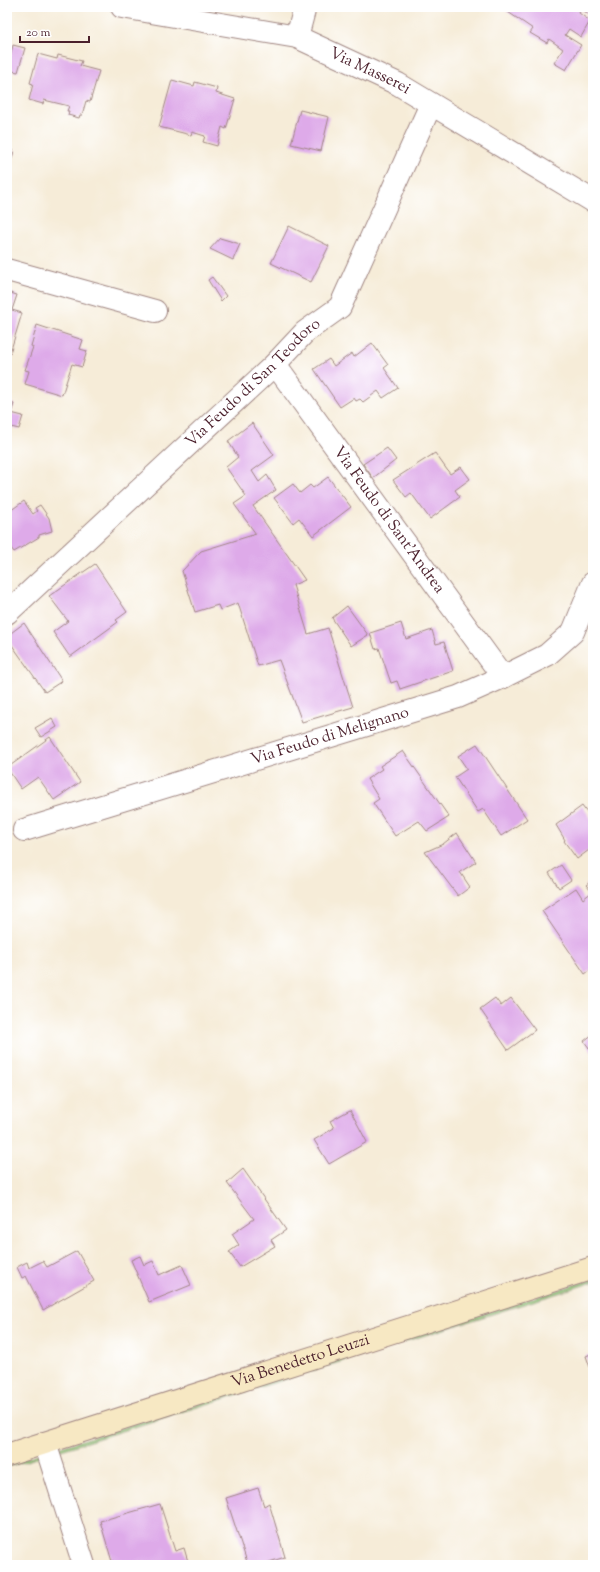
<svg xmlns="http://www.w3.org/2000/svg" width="600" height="1572" font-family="'Sorts Mill Goudy',serif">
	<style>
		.green { fill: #9dd486; stroke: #747a58 }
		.building { fill: #deaae9 }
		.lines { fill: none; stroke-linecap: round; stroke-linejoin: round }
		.street-casing { stroke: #a08682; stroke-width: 24 }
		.secondary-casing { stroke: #a08682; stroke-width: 24 }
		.street { stroke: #fff; stroke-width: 22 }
		.secondary { stroke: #f7e8c3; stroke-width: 22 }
		.labels { text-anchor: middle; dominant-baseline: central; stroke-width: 3; stroke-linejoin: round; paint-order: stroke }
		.street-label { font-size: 16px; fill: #4a1f2b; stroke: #fff }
	</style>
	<rect width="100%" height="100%" fill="#fff"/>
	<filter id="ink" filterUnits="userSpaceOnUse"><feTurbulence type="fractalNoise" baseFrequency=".025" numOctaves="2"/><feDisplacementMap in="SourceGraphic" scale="8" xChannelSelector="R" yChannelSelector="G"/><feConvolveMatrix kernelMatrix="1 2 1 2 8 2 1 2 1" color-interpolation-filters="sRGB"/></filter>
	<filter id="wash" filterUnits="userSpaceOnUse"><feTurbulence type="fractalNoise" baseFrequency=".012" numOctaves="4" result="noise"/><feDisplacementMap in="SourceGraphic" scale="16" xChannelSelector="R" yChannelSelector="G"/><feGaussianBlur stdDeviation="0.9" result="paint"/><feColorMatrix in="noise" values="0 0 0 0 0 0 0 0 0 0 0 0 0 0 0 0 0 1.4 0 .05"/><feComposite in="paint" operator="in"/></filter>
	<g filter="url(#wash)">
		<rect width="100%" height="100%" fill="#f6ecd8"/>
		<path class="green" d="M593 1279V1282L7 1467V1464Z"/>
		<g id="blocks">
			<path class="building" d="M503 7H593V17L581 9 579 13 590 21 581 37 569 29 565 35 581 45 566 70 554 63 563 49 549 39 547 43 530 33 533 29 502 8Z
				M13 45 25 48 18 72 7 70Z
				M38 54 57 59 58 55 82 61 80 66 99 71 90 102 86 101 82 115H80L79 118 68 115 69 111H67L69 106 44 100 43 104 29 100 33 84 30 83Z
				M172 80 194 86 195 82 217 88 216 93 235 99 226 129 222 127 217 146 203 142 205 136 192 132 191 135 159 127Z
				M300 110 329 117 321 151 291 144Z
				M7 149 14 151 10 165 7 164Z
				M289 226 329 246 311 282 271 263Z
				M220 238 240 244 233 260 210 249Z
				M212 277 226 296 221 301 208 280Z
				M7 292 17 295 12 310 22 313 7 363Z
				M37 325 83 340 80 349 87 351 82 367 72 364 62 395 25 384 29 371 25 370 33 347 31 346Z
				M372 343 388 365 384 368 398 388 383 398 378 391 363 402 360 399 356 401 354 398 340 407 314 369 329 359 334 366 352 353 354 357Z
				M7 402 14 404 11 413 23 416 19 429 7 426Z
				M252 423 274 455 252 471 259 482 267 475 276 490 253 506 305 580 293 585 308 634 328 628 353 707 302 722 279 660 258 666 238 603 220 610 218 605 195 612 182 571 201 551 256 534 234 504 246 496 226 467 238 457 228 441Z
				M387 448 396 460 373 478 363 464Z
				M435 453 450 474 461 467 470 479 455 490 460 497 430 519 411 493 406 497 393 480Z
				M328 477 351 507 313 536 299 518 293 523 274 498 293 484 300 493 310 485 313 488Z
				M24 501 33 514 37 511 35 508 40 505 49 518 52 531 39 535V537L14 552 7 543V513Z
				M95 564 127 612 116 620 118 622 70 657 53 632 68 621 49 596Z
				M347 606 368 635 351 646 332 618Z
				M24 623 62 681 45 692 7 638V636Z
				M401 623 406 639 432 630 436 644 444 642 453 671 400 689 397 681 391 683 379 648 375 649 370 633Z
				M52 718 57 727 41 737 35 728Z
				M50 737 80 782 54 800 38 777 21 789 7 768Z
				M477 744 527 819 501 836 483 809 478 812 455 777 467 769 458 756Z
				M403 751 449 817 427 831 419 821 395 836 373 803 379 799 367 779 382 769 380 766Z
				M582 806 593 821V847L577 859 564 841 565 840 556 825Z
				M457 833 476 862 460 872 470 887 458 896 425 852 443 844Z
				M561 865 571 880 559 888 549 873Z
				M593 880V968L585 974 542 911 576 888 583 899 592 892 586 885Z
				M495 998 501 1006 511 998 535 1030 508 1050 480 1009Z
				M593 1034V1051L592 1052 584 1041Z
				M350 1110 367 1142 329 1164 314 1140 334 1128 330 1121Z
				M243 1169 286 1230 271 1240 275 1246 240 1267 229 1252 239 1245 232 1234 254 1219 227 1183Z
				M77 1251 94 1281 43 1310 26 1276 22 1278 17 1267 27 1262 29 1268 43 1261 47 1267Z
				M140 1256 144 1265 153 1261 159 1275 182 1265 191 1285 149 1302 131 1260Z
				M593 1353V1376L586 1356Z
				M258 1488 264 1506 269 1503 285 1557 260 1565H248L226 1498Z
				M160 1504 175 1551 184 1548 189 1565H113L100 1521Z"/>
		</g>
	</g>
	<g filter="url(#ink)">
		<use href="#blocks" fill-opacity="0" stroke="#a08682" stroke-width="1"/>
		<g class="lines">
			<g class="street-casing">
				<g id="street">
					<path id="s1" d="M122 7 297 37 398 84 593 201"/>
					<path d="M297 37 305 7"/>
					<path d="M7 270 155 311"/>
					<path id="s2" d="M275 364 503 677"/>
					<path id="s3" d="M7 613 275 364 305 332 340 307 431 104"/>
					<path id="s4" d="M24 830 458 697 503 677 547 655 573 632 593 583"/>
					<path d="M45 1443 84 1565"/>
				</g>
			</g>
			<g class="secondary-casing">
				<g id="secondary">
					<path id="s5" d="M7 1455 593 1268"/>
				</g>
			</g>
			<use href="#street" class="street"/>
			<use href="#secondary" class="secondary"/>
		</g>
	</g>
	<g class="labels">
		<g class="street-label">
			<text stroke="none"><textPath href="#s1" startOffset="258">Via Masserei</textPath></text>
			<text stroke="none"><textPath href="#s3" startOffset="337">Via Feudo di San Teodoro</textPath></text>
			<text stroke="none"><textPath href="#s2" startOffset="193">Via Feudo di Sant'Andrea</textPath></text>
			<text stroke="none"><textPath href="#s4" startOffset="320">Via Feudo di Melignano</textPath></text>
			<text stroke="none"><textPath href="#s5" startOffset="308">Via Benedetto Leuzzi</textPath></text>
		</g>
	</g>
	<rect width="600" height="1572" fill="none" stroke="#fff" stroke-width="24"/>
	<path d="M20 36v6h69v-6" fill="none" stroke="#4a1f2b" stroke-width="2"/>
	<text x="26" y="36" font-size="12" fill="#4a1f2b" stroke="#ffffff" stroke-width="3" paint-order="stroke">20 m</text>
</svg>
